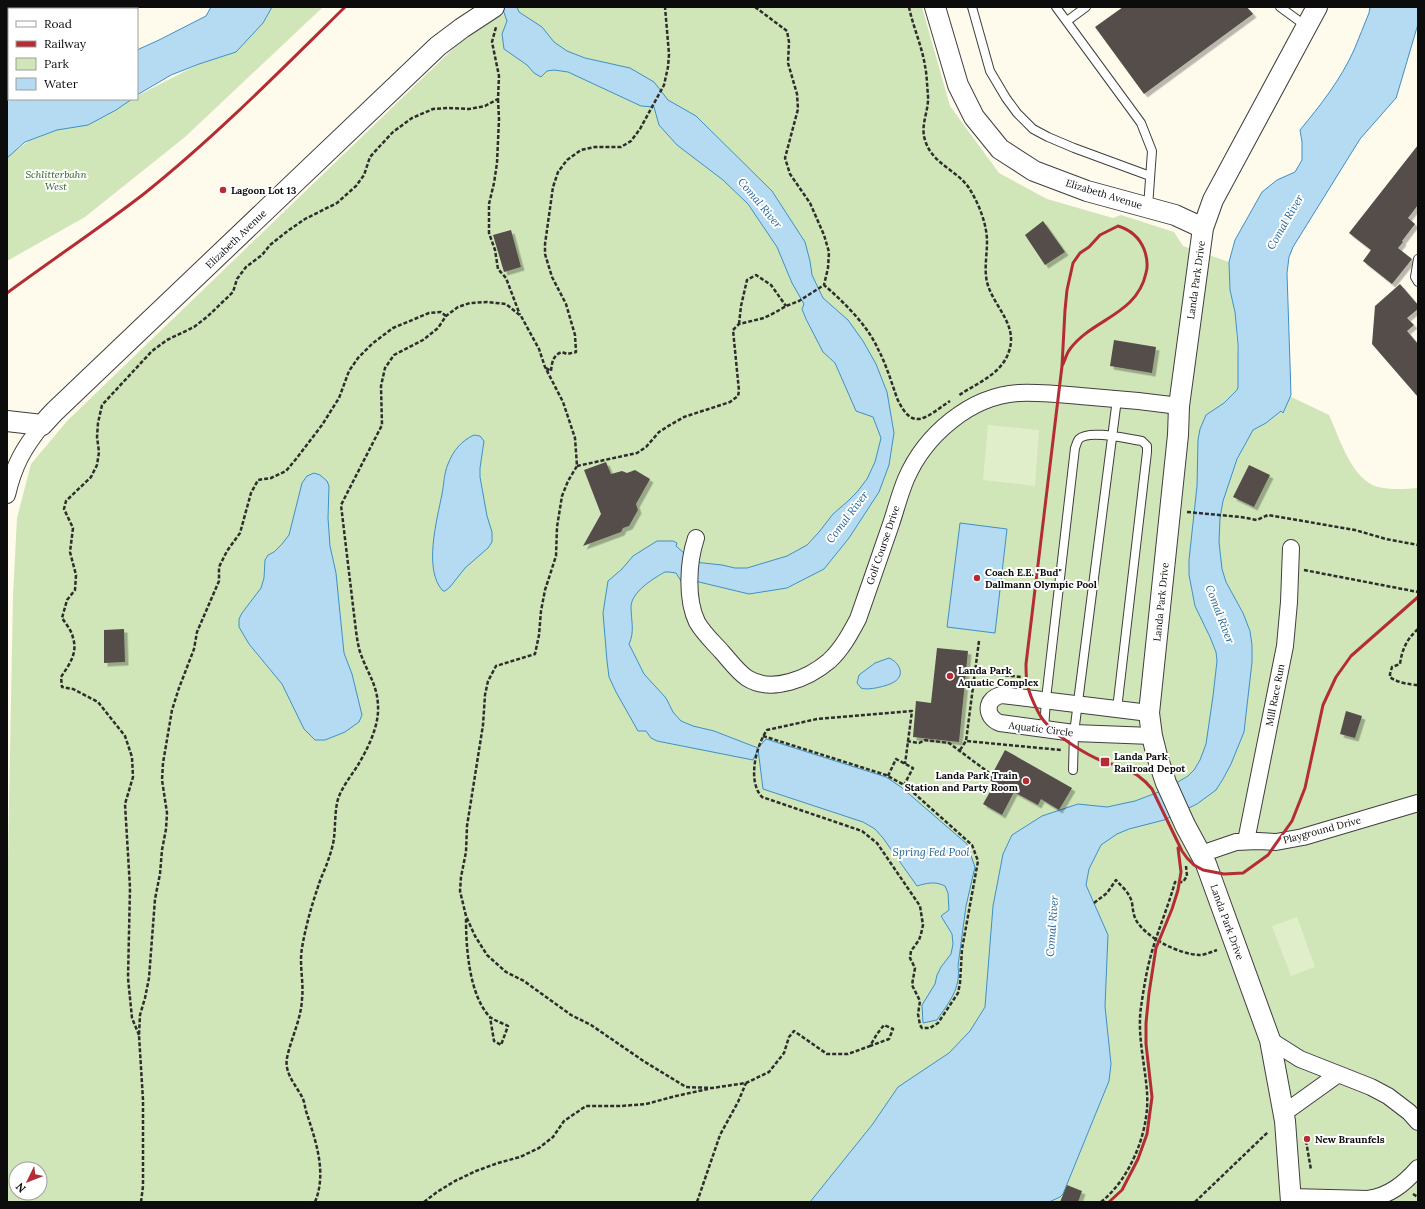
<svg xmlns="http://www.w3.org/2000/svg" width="1425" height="1209" font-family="Lora,serif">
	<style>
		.green { fill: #d0e6b8; fill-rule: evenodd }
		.pitch { fill: #e1eeca }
		.water { fill: #b4dbf2; stroke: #3f90c5 }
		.building { fill: #544d49; filter: url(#shadow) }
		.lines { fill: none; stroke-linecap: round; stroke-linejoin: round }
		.service-casing { stroke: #3f3f3f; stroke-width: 10 }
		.minor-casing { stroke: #3f3f3f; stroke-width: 18 }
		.tertiary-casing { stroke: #3f3f3f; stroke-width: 22 }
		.path { stroke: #2e2e2e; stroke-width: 2.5; stroke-dasharray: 4 2; stroke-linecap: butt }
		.service { stroke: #fff; stroke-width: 8 }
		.minor { stroke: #fff; stroke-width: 16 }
		.tertiary { stroke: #fff; stroke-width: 20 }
		.rail { stroke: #b42d34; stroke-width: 3 }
		.poi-dot { fill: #b42d34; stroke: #fff; stroke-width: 1.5 }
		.labels { text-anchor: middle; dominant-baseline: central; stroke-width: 4; stroke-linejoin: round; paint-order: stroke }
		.park-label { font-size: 10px; font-style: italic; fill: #2e6021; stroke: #fff }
		.poi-label { font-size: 10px; font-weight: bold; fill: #0c0c0c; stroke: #fff; text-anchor: start }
		.street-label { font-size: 10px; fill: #0c0c0c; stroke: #fff }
		.water-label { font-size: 11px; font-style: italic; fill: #1d6296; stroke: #fff }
	</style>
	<defs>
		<filter id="shadow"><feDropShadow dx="3.5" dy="3.5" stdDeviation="0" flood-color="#0004"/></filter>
	</defs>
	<rect width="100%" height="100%" fill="#fefaec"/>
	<path class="green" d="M7 7H73L71 9H9V68L7 71Z
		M263 7H323L185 137 85 217 7 261V157L29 141 132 99H137V96L199 64Z
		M517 7H922L950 106 999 173 1047 199 1113 218 1121 215 1174 232 1183 246 1229 262 1230 290 1235 312 1239 372 1329 415C1339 437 1349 470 1369 483 1380 491 1405 489 1418 488V1202H7V912L13 596 17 518 31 464 67 421 456 46 493 20ZM16 1169H40V1193H16Z"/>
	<path class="pitch" d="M988 425 1039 430 1035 486 983 480Z
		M1297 917 1315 967 1291 976 1272 926Z"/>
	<path class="water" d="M211 7H272L263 23 236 52 199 64 171 75 137 95V50L159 40 206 16Z
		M502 7H517L519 12 542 27 554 42 567 51 585 58 630 68 654 82 668 100 696 116 772 191 805 242 810 261 812 275 823 298 848 320 863 341 876 364 887 392 894 433 889 465 879 492 849 538 824 569 787 588 749 594 699 582 681 581 676 573 669 572H665C654 578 631 592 631 607 631 620 635 632 629 644L644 674 666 698 673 712 681 721 693 726 714 731 758 748 766 739 886 777 901 787 967 844 975 867 966 906 958 966C961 989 949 1002 937 1020L923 1023 922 1005 935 984 937 975 941 967 951 954 953 944 952 934 941 916 949 910 948 893 945 886C935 881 927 883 917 886L883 838 875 829 863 822 763 789 758 749 753 760 657 741 651 738 646 731H638L616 692 609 677 607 661 603 613 608 581 622 569 633 556 657 541H673L677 543 676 546 694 562 722 565 735 568H747L787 556 807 545 819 532 833 514 848 501 857 492 867 479 875 462 881 438 873 417 856 411 835 363 823 352 806 319 802 309 804 304 792 283 777 247 748 204 723 180 677 145 659 125 654 107 641 106 568 72 554 70 547 71 541 77 534 73 527 65 504 49 502 34 507 21Z
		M1370 7H1418V24L1397 95 1396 98 1360 139 1293 247 1289 257 1287 273 1291 395 1283 413 1281 411 1266 423 1253 430 1237 459 1223 501 1220 518 1219 542 1222 569 1226 582 1243 613 1250 631 1252 645V662L1244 732 1231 764 1223 779 1216 790 1197 804 1164 820 1129 829 1117 834 1101 845 1089 869 1086 885 1108 935 1105 1006 1111 1064 1109 1081 1063 1194 1060 1197 1049 1202H810L872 1125 898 1087 949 1053 970 1031 985 1007 993 906 1003 854 1012 835 1042 816 1078 804 1107 807 1135 801 1164 790 1188 776 1194 770 1200 760 1206 744 1213 696 1217 661 1216 652 1210 637 1195 606 1189 575V560L1197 486 1198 440 1200 429 1206 415 1224 403 1237 390 1238 387V344L1235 312 1230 290 1229 262 1235 240 1262 192 1277 180 1295 172 1302 160V142L1300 130C1320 106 1341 79 1354 50 1359 38 1364 25 1369 13Z
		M7 95H9V99H132L116 110 88 125 57 130 25 142 7 158Z
		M474 435 480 436 484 441 480 468V477L487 516 492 532V542L488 548 465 568 450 587 445 591H443C423 570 437 520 442 494 444 484 444 473 448 464 453 451 461 441 474 435Z
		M314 473 320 475 327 481 329 486 328 518 330 546 336 573 344 653 352 674 362 715 359 722 345 732 325 740H315L304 729 282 684 249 644 239 627V619L242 613 261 588 264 578 265 560 268 555 274 552 282 544 289 535 302 483 307 476Z
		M960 523 1007 529 995 633 947 627Z
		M889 658C899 662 906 675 894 682 888 686 867 691 861 688L857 683 859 675 875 663Z"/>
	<path class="building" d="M1123 7H1247L1253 14 1144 94 1095 27Z
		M1418 145V205L1408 218 1415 224 1402 241 1403 242 1398 248 1412 259 1392 284 1363 261 1371 250 1349 233Z
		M1043 221 1065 252 1045 265 1025 235Z
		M511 230 521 267 504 272 493 235Z
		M1400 284 1418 305V309L1407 318 1414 325 1407 331 1418 344V397L1372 344 1375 306Z
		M1114 340 1156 347 1152 373 1110 366Z
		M606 462 611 474 622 471 627 473 635 470 650 479 636 504 638 510 629 526 623 528 621 532 583 546 601 514 584 470Z
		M1249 465 1270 475 1254 507 1233 497Z
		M124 629 125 662 104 663V630Z
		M937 648 968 651 959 742 913 737 916 701 931 703Z
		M1346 711 1362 716 1355 738 1340 734Z
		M1005 750 1072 788 1059 810 1041 799 1038 805 1014 792 1002 815 983 804 995 783 989 780Z
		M1067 1185 1082 1191 1078 1202H1060Z"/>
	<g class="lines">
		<g class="service-casing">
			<path id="service" d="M972 7 990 71 1006 98 1017 113 1033 129 1048 137 1074 148 1150 176
				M1056 7 1141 123 1152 151 1148 207
				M1280 7 1306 26
				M1067 21 1086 7
				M1418 259 1415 277 1418 282
				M1044 730 1046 699 1075 448C1076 446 1077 441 1079 439 1089 429 1128 439 1142 441L1147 446V452L1117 709
				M1073 770 1074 733 1117 399"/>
		</g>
		<g class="minor-casing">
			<path id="minor" d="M7 495C14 465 23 449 42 425
				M696 538C688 562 686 599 697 622 703 633 714 643 722 652 730 661 738 672 747 678 772 694 809 678 829 661 842 649 850 634 858 619 869 587 880 556 891 524 896 509 900 493 906 479 925 435 970 396 1019 393 1043 392 1068 395 1092 397 1121 399 1150 402 1179 406
				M1149 713 1002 695C985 698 984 717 1000 723L1074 733 1152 736
				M1246 841 1285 646 1289 602 1291 548
				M1201 854 1236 842 1258 841 1276 842 1303 837 1418 803
				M1270 1040 1300 1059 1371 1087 1388 1096 1409 1112 1418 1122
				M1284 1113 1337 1075
				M1291 1197 1368 1199C1389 1196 1404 1184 1418 1168"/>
		</g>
		<g class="tertiary-casing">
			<path id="tertiary" d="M935 7 958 85 974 117 1000 149 1034 171 1087 191 1175 215 1203 228
				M7 421 42 425 54 412 438 46 462 28 494 7
				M1291 1202 1285 1121 1270 1040 1206 864 1185 825 1166 783 1157 756 1152 736 1149 713 1178 435 1179 406 1203 228 1213 200 1317 7"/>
		</g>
		<path class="path" d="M755 7 787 31 789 42 788 63 797 94 798 109 785 158 790 174 810 203 824 235 829 252 828 268 824 285
			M909 7C913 27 922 46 925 66 927 75 927 86 928 96 929 111 920 125 925 140 932 164 957 170 969 188 979 204 987 224 987 242 987 255 984 269 987 282 993 307 1020 325 1008 354 1000 375 975 384 958 396
			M498 99 499 119 497 163 494 183 489 204V233L495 250 498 269 506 278 520 315
			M739 324 741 306 747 280 756 275 771 285 786 306
			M546 368 551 371C552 362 553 355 562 352L567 354 576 352 575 335 566 304 552 277 545 254V244L553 187 558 172 567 160 581 150 595 147H621L631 141 640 129 664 85 668 67 669 54 665 7
			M577 466 637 453 646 447 659 432 670 425 684 417 730 402 738 396 739 391 733 330 739 324 764 318 776 312 786 306 799 301 824 285C843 301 868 326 878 349 886 364 891 381 897 398 913 434 927 416 950 401
			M1187 512 1241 517 1257 520 1268 515 1355 530 1386 539 1418 545
			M1304 570 1418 592
			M1418 629C1407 639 1402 649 1400 664L1392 667 1390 674V677C1395 682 1411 685 1418 685
			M979 641 966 741 1061 750
			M975 672 1021 677
			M763 736 886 775 906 786 972 845 978 861 962 949 960 983 958 993 938 1023 930 1028H922L920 1025 918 1014 920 1001 912 985 915 968 910 958 911 951 919 940 921 934 923 925 920 906 877 843 862 831 762 797C747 781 756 746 767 730L817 719 912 711 905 764
			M907 741 919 743 925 740 949 743 992 775
			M960 750 966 741
			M888 776 896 759 913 768 904 785
			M1094 903 1107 893 1116 880C1122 887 1130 893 1132 903 1133 909 1133 914 1136 920 1146 938 1179 954 1199 955 1205 955 1211 952 1217 950
			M466 919C466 947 469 994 489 1016 494 1021 503 1023 508 1026L501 1045 494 1041 490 1017
			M139 1035 132 1018 128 978 130 888 125 804 133 777 132 757 125 736 98 702 73 689 62 687 61 677C69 665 78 653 73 638 72 631 66 624 62 618L67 600 75 590 76 575 70 552 73 528 64 509 66 501 91 477 97 465 99 452 97 437 98 423 102 405 152 351 167 340 194 327 208 316 233 292 237 279 246 267 262 255 270 245 289 230 305 219 337 203 356 186 364 175 370 157 379 147 393 132 412 118 433 109 449 108 469 109 485 106 498 99 499 76 492 42 496 27
			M1305 1135 1311 1170
			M1413 1194 1418 1197
			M141 1202 143 1186V1100L139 1035 140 1015 145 998 149 978 155 899 160 874 162 850 166 829 167 813 162 780 163 763 172 710 179 688 194 649 197 632 219 581V567L227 551 240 533 251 493 258 480 271 478 286 471 296 459 322 425 339 398 349 371 358 358 373 343 393 328 429 313 441 312 446 316
			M315 1202C327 1173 316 1142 307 1114 305 1109 305 1104 303 1099 297 1086 284 1074 287 1058 291 1038 301 1020 302 999 304 982 299 965 302 948 306 924 313 901 321 878 326 867 330 856 333 844 336 829 334 814 338 799 342 787 351 776 358 765 367 750 377 730 378 712 379 686 368 675 360 652 358 645 357 638 356 631L341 505 382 425 381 386 385 368 394 355 423 340 438 328 446 316 458 307 470 303 487 302 506 304 521 316 539 349 545 367 563 402 575 438 577 466 568 481 562 496 557 527 556 556 545 590 541 611 539 635 535 654 496 666 488 681 485 695 483 725 467 826 466 852 461 877 460 891 466 916 475 936 487 955 506 972 524 981 571 1015 591 1025 645 1062 686 1087 712 1088 746 1083 769 1072 784 1053 789 1037 794 1031 827 1054H848L870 1046 877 1034 884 1025 893 1029 889 1039 870 1046
			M424 1202 437 1192 455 1181 476 1171 498 1163 520 1157 539 1148 553 1137 564 1121 586 1106H621L646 1104 676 1096 708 1089
			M697 1202 720 1135 738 1102 746 1083
			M1101 1202C1131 1178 1150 1130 1147 1092 1145 1064 1137 1035 1141 1007 1144 987 1147 967 1153 948 1160 925 1169 904 1175 882H1183L1187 876 1186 866
			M1195 1202 1268 1132"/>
		<use href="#service" class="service"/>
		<use href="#minor" class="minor"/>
		<use href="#tertiary" class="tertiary"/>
		<path class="rail" d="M7 293C53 259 100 228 145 193 216 136 280 71 345 7
			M1062 366 1065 310 1067 290 1073 263 1080 253 1089 247 1100 235 1118 226C1131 230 1139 237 1144 249 1147 257 1148 266 1146 273 1137 315 1092 319 1070 349 1066 354 1065 361 1062 366L1026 664C1026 670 1026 676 1027 682 1028 692 1038 714 1044 721 1056 736 1085 754 1102 761 1108 764 1114 764 1120 766 1133 771 1143 778 1152 789L1182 851 1187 858 1194 865 1203 870 1224 874 1243 873 1268 855 1292 821 1305 788 1323 705 1336 677 1351 656 1418 597
			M1109 1202 1122 1190 1138 1159 1147 1134 1152 1097 1146 1044V1023L1149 993 1156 948 1172 909 1178 890 1181 872 1178 848"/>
	</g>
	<g class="poi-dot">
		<circle cx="223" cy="190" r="4"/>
		<circle cx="977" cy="578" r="4"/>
		<circle cx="950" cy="676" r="4"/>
		<rect x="1100" y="757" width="10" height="10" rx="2"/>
		<circle cx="1026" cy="781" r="4"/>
		<circle cx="1307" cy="1139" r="4"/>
	</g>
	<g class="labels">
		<g class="park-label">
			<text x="56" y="174">Schlitterbahn<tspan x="56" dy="12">West</tspan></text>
		</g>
		<g class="poi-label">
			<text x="231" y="190">Lagoon Lot 13</text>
			<text x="985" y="572">Coach E.E. "Bud"<tspan x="985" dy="12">Dallmann Olympic Pool</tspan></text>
			<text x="958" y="670">Landa Park<tspan x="958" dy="12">Aquatic Complex</tspan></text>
			<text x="1114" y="756">Landa Park<tspan x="1114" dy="12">Railroad Depot</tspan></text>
			<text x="1018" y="775" text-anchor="end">Landa Park Train<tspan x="1018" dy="12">Station and Party Room</tspan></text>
			<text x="1315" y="1139">New Braunfels</text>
		</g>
		<g class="street-label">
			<text transform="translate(1104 194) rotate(17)">Elizabeth Avenue</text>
			<text transform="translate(236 239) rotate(-44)">Elizabeth Avenue</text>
			<text transform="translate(1196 280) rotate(-82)">Landa Park Drive</text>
			<text transform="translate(883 545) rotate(-71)">Golf Course Drive</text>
			<text transform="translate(1161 602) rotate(-84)">Landa Park Drive</text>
			<text transform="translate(1275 695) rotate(-79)">Mill Race Run</text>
			<text transform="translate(1041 729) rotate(7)">Aquatic Circle</text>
			<text transform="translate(1322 830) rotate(-15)">Playground Drive</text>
			<text transform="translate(1227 922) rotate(70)">Landa Park Drive</text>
		</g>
		<g class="water-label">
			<text transform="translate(760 203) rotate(50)">Comal River</text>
			<text transform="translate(1285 222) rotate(-60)">Comal River</text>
			<text transform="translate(847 517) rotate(-53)">Comal River</text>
			<text transform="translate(1220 614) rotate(69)">Comal River</text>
			<text x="931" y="852">Spring Fed Pool</text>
			<text transform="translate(1052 926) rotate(-86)">Comal River</text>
		</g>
	</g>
	<rect width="1425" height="1209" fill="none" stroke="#0c0c0c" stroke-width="16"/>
	<rect x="8" y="8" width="130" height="92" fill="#ffffff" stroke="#9e9e9e"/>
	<rect x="16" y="21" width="20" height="6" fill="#ffffff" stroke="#9e9e9e"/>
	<text x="44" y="28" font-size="12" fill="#0c0c0c">Road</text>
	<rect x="16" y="41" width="20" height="6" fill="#b42d34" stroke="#9e9e9e"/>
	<text x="44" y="48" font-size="12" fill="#0c0c0c">Railway</text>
	<rect x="16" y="58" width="20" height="12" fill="#d0e6b8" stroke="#9e9e9e"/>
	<text x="44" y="68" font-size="12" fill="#0c0c0c">Park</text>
	<rect x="16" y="78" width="20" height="12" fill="#b4dbf2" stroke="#9e9e9e"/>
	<text x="44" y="88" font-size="12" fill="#0c0c0c">Water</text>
	<g transform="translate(28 1181) rotate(227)"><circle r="19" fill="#ffffff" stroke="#9e9e9e"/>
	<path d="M0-3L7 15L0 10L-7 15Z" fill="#b42d34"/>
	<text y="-6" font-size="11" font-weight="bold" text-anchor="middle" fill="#0c0c0c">N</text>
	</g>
</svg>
